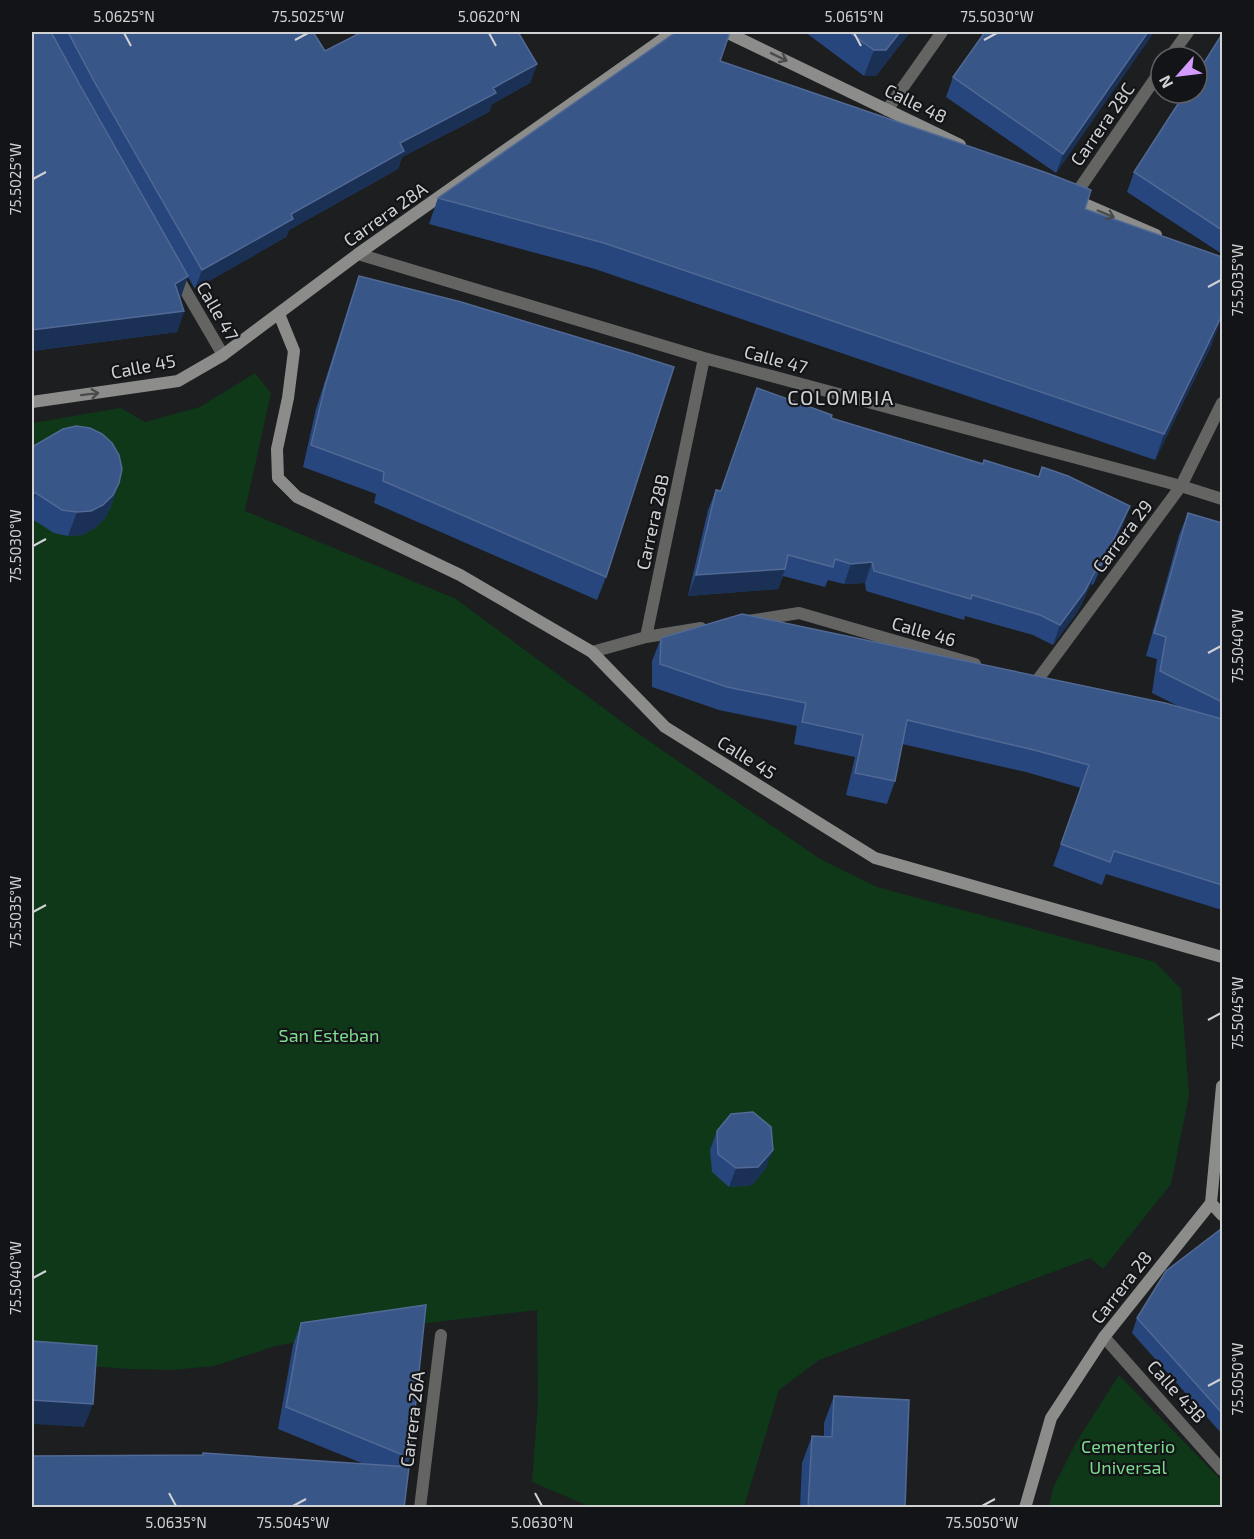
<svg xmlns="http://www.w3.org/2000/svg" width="1254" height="1539" font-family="'Exo 2',sans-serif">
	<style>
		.green { fill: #0f3819 }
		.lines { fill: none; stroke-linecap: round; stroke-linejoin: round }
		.street { stroke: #646563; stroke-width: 12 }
		.secondary { stroke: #8c8d8b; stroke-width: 12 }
		.wall { fill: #27467e }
		.shaded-wall { fill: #1b3055 }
		.building { fill: #395688; stroke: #516994; stroke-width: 1.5 }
		.oneway { stroke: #494a4b }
		.ticks { fill: none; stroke: #d1d2d4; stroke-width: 2 }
		.labels { text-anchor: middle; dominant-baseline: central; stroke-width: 4.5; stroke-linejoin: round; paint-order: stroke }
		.street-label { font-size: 18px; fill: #d1d2d4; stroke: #131417 }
		.park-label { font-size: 18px; fill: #7ddb8e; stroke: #131417 }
		.neighbourhood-label { font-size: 20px; letter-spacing: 1.5px; fill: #d1d2d4; stroke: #131417 }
		.neatline { fill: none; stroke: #d1d2d4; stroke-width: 2 }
		.ticks-label { font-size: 15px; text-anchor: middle; fill: #d1d2d4 }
	</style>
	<rect width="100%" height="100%" fill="#1c1e20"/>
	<path class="green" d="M255 373 271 393 245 511 456 599 633 730 820 859 877 887 1155 962 1181 989 1189 1095 1171 1184 1103 1269 1090 1258 819 1360 779 1390 744 1507H591L532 1482 538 1401 537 1310 366 1330 275 1346 214 1366 173 1370 130 1369 32 1362V423L121 408 145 422 200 407Z
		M1119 1375 1222 1481V1507H1049L1053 1488 1077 1441Z"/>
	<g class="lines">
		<path class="street" d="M1170 57 1188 32
			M887 110 942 32
			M1073 198 1161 70
			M358 254 704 358 1181 486 1222 499
			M177 276 223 355
			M748 621 799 613 975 664
			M646 637 701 628
			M592 652 646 637 704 358
			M1036 682 1181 486 1222 403
			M1104 1337 1222 1470
			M420 1508 441 1335"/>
		<path class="secondary" d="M726 32 960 145
			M1073 199 1156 235
			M279 314 294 351 288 398 277 449 278 478 297 497 460 575 592 652 665 727 875 858 1222 957
			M32 402 178 381 223 355 358 254 673 32
			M1211 1203 1222 1215
			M1025 1508 1051 1418 1104 1337 1211 1203 1222 1086"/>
	</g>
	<path class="wall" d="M32 32H313L325 51 537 64 530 83 492 104 489 112 402 157 398 169 289 230 286 237 195 289 188 277 180 298 184 311 177 332 32 351Z
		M805 32H910L876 76H864Z
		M1154 32 1056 173 946 97 953 77Z
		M1222 34V254L1127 192 1134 172Z
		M720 61 1085 209 1212 344 1155 460 595 269 429 224 438 198Z
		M359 276 606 577 597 600 374 503 376 494 303 467 316 409 351 299Z
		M831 418 983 464 1038 477 1042 467 1130 506 1122 527 1093 585 1091 584 1078 611 1053 645 1033 635 965 616 964 620 866 591 865 583 844 584 828 580 825 587 783 576 778 589 688 596 708 510 716 490 721 491Z
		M32 447 119 483 111 506 105 518 95 528 83 535 68 536 54 533 32 519Z
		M1188 513 1222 523V910L1106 874 1102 885 1053 866 1081 788 1026 772 902 744 895 781 887 804 846 795 855 757 794 744 797 726 719 710 652 687V661L661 638 1180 707 1152 693 1157 659 1146 656 1179 535Z
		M717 1131 766 1168 752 1185 729 1187 712 1172 710 1150Z
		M1222 1230V1434L1132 1333 1137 1318Z
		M301 1323 410 1458 407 1467 364 1464 278 1429 293 1345Z
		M834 1396 905 1508H800L802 1463 812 1436 824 1437V1423Z"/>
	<path class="shaded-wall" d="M900 32H910L876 76H864L874 50Z
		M1148 32H1154L1056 173 1063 154Z
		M537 64 530 83 492 104 489 112 402 157 398 169 289 230 286 237 195 289 202 270 291 214 400 143 493 88Z
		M188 276 181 297 168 305 175 284Z
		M184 311 177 332 32 351V330Z
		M1222 318 1212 344 1155 460 1164 434Z
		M119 483 111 506 105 518 95 528 83 535 68 536 77 512Z
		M36 493 32 506V494Z
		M1130 506 1122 527 1093 585 1101 565Z
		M872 562 865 583 844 584 851 564Z
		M1099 564 1091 584 1078 611 1053 645 1060 625Z
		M785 569 778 589 688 596 696 575Z
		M773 1150 766 1168 752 1185 729 1187 736 1168Z
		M32 1400 93 1404 84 1427 32 1424Z"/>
	<path class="building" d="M32 32H51L81 87 188 276 175 284 184 311 32 330Z
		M68 32H313L325 51 362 32H518L537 64 493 88 496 93 400 143 404 151 291 214 293 219 202 270 94 81Z
		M676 32H730L720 61 1047 173 1091 190 1085 209 1222 257V315L1164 434 604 243 438 198Z
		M849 32H900L886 50H874Z
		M985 32H1148L1063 154 953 77Z
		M1222 34V230L1134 172 1185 93H1197V74Z
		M359 276 461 302 630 353 674 367 606 577 383 481 384 472 311 445 325 386Z
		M757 388 832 415 831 418 983 464 984 460 1039 477 1042 467 1068 476 1130 506 1101 565 1099 564 1085 591 1060 625 1040 615 972 595 971 599 874 571 872 562 851 564 835 559 833 567 788 555 785 569 696 575 716 490 721 491Z
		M76 426 90 428 102 434 112 443 119 455 122 469 119 483 113 495 103 505 91 511 77 512 62 510 36 493 32 494V447L63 429Z
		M1188 513 1222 523V702L1160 671 1166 637 1154 633Z
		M742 614 1165 703 1222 719V885L1114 851 1110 862 1061 844 1089 765 1034 750 907 720 895 781 855 773 863 735 802 722 806 703 727 687 660 664 661 638Z
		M753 1112 771 1127 773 1150 758 1167 736 1168 718 1154 717 1131 731 1114Z
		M1221 1229 1222 1230V1413L1137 1318 1166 1271Z
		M426 1305 410 1458 286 1407 301 1323Z
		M32 1341 97 1346 93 1404 32 1400Z
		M834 1396 909 1400 905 1508H808L812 1436 832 1437Z
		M203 1453 409 1467 404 1508H32V1456L203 1455Z"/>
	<defs><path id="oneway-shaft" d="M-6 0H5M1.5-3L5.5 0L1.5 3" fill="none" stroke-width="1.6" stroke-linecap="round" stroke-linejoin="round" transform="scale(1.5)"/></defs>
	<g class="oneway">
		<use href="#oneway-shaft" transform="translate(779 57) rotate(26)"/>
		<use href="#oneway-shaft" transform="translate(1106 214) rotate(23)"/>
		<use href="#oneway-shaft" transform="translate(90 394) rotate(-7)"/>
	</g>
	<path class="ticks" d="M124 33 131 46M489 33 496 46M854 33 861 46M295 40 308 33M984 40 997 33M33 179 46 172M1208 287 1221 280M33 546 46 539M1208 653 1221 646M33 912 46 905M1208 1020 1221 1013M33 1278 46 1271M1208 1386 1221 1379M169 1493 176 1506M535 1493 542 1506M293 1506 306 1499M982 1506 995 1499"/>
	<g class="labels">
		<g class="street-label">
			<text transform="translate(916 103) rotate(26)">Calle 48</text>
			<text transform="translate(1102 124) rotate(-55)">Carrera 28C</text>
			<text transform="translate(385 214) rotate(-35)">Carrera 28A</text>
			<text transform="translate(218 311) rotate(60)">Calle 47</text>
			<text transform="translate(776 359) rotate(15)">Calle 47</text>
			<text transform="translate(143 366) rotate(-11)">Calle 45</text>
			<text transform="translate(652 522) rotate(-78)">Carrera 28B</text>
			<text transform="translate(1122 536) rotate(-53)">Carrera 29</text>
			<text transform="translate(924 631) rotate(16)">Calle 46</text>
			<text transform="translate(747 757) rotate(32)">Calle 45</text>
			<text transform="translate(1121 1287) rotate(-52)">Carrera 28</text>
			<text transform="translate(1177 1391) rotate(48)">Calle 43B</text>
			<text transform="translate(412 1419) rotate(-83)">Carrera 26A</text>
		</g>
		<g class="park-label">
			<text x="329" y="1035">San Esteban</text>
			<text x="1128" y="1446">Cementerio<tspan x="1128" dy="21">Universal</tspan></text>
		</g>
		<g class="neighbourhood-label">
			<text x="841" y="397">COLOMBIA</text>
		</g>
	</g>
	<rect width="1254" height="1539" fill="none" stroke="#131417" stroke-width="66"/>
	<g transform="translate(1179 75) rotate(242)"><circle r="28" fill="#131417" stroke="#5f6063" stroke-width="1.5"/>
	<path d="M0-4.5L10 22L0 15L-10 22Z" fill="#d39cfc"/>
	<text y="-9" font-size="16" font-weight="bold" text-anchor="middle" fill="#d1d2d4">N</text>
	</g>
	<rect x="33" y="33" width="1188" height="1473" class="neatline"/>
	<g class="ticks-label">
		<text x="124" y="22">5.0625°N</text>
		<text x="308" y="22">75.5025°W</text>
		<text x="489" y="22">5.0620°N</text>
		<text x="854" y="22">5.0615°N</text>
		<text x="997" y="22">75.5030°W</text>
		<text transform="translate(16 179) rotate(-90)" y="5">75.5025°W</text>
		<text transform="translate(1238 280) rotate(-90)" y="5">75.5035°W</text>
		<text transform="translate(16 546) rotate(-90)" y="5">75.5030°W</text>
		<text transform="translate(1238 646) rotate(-90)" y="5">75.5040°W</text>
		<text transform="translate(16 912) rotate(-90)" y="5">75.5035°W</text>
		<text transform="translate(1238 1013) rotate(-90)" y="5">75.5045°W</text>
		<text transform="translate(16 1278) rotate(-90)" y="5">75.5040°W</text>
		<text transform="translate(1238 1379) rotate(-90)" y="5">75.5050°W</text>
		<text x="176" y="1528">5.0635°N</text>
		<text x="293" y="1528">75.5045°W</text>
		<text x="542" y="1528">5.0630°N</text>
		<text x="982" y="1528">75.5050°W</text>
	</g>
</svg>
